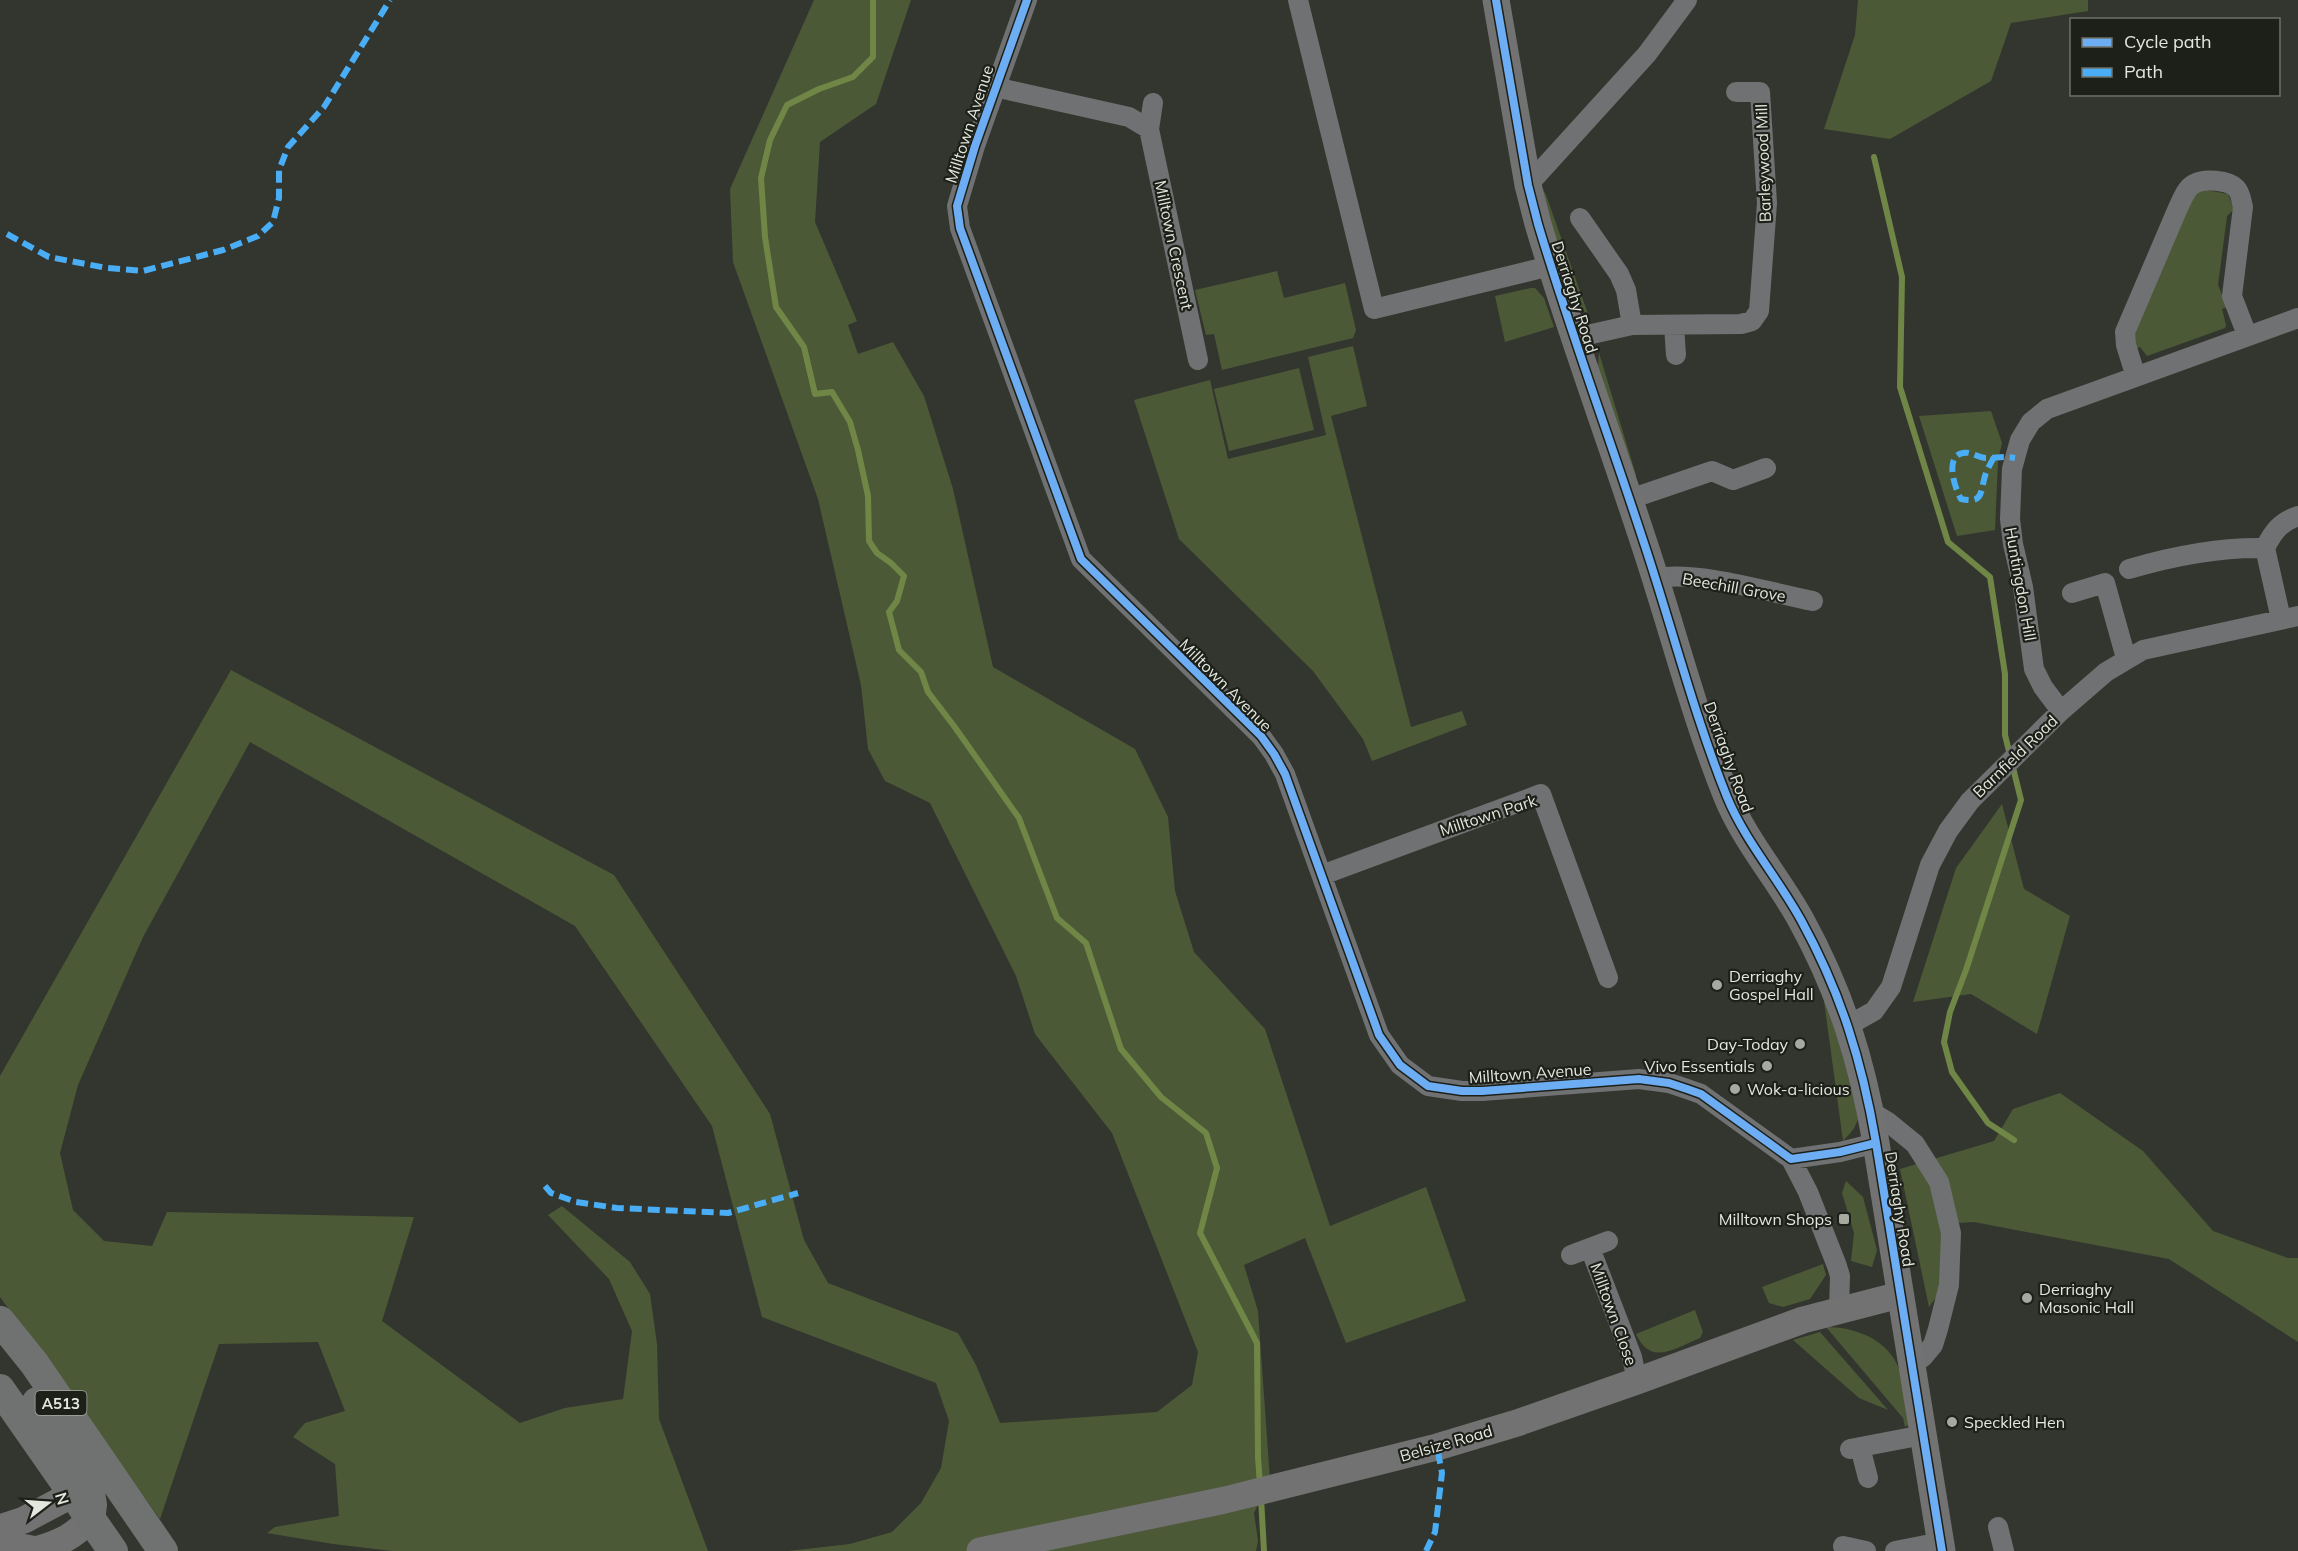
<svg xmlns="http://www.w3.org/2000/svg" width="2298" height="1551" font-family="Mulish,sans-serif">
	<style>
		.green { fill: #4c5936 }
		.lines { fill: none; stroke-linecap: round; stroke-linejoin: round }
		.stream { stroke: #708646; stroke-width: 6 }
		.street { stroke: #707172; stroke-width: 20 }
		.secondary { stroke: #727273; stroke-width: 27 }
		.primary { stroke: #6f7270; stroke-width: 30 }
		.quiet { stroke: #49aef6; stroke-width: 6; stroke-dasharray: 12 6; stroke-linecap: butt }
		.cycleway-casing { stroke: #1d2019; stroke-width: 11 }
		.cycleway { stroke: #6dadf4; stroke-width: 8 }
		.poi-dot { fill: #a5a9a0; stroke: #1d2019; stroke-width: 2 }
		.labels { text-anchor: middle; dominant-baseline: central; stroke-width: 4.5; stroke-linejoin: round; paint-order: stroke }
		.shield { fill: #1d2019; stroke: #a8aba2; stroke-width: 1.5 }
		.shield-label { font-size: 15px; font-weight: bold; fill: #e3e7dd }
		.street-label { font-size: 16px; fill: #e3e7dd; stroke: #1d2019 }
		.poi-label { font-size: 16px; fill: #e3e7dd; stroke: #1d2019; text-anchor: start }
	</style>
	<rect width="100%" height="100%" fill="#33362e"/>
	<path class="green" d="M814 0H911L876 104 820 142 815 222 857 321 848 325 858 354 893 342 924 396 953 489 993 667 1135 749 1168 817 1175 891 1194 952 1265 1029 1330 1226 1426 1187 1466 1301 1346 1343 1305 1238 1244 1265 1258 1311 1270 1480 1254 1513 1258 1541 1256 1551H788L850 1544 892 1532 921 1503 941 1468 949 1421 936 1383 762 1317 712 1126 575 926 250 742 143 937 78 1085 60 1153 73 1210 104 1241 152 1246 167 1212 414 1217 382 1321 520 1423 565 1408 623 1399 632 1331 609 1279 548 1215 562 1206 630 1262 650 1294 657 1344 659 1419 708 1551H392L333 1544 267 1533 275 1527 339 1516 335 1464 293 1437 305 1423 345 1411 318 1342 219 1344 160 1519 0 1297V1076L231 670 614 875 770 1114 804 1240 828 1283 958 1333 976 1365 1000 1423 1157 1412 1192 1385 1198 1352 1112 1133 1035 1034 1016 976 930 803 885 781 868 749 861 685 818 499 733 262 730 189Z
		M1858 0H2088V11L2011 23 1991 81 1890 139 1824 129 1855 35Z
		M1543 189 1546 195 1588 314 1578 307 1551 229Z
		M2206 190 2228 194 2234 209 2227 216 2218 285 2227 307 2222 309 2226 325 2225 328 2147 356 2140 347 2135 349 2133 335 2183 219 2193 199 2199 192Z
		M1277 271 1284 298 1345 283 1356 330 1353 338 1222 370 1214 334 1206 335 1195 290Z
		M1531 288H1535L1544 298 1554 327 1505 342 1495 296Z
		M1353 346 1367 406 1331 416 1411 727 1462 711 1467 725 1372 761 1363 739 1313 671 1179 539 1134 400 1210 380 1228 459 1326 435 1308 357Z
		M1599 353 1636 475 1633 478 1598 367Z
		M1299 368 1314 430 1229 451 1214 389Z
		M1991 411 2002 443 1998 460 1995 530 1957 536 1919 416Z
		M2002 804 2024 889 2070 916 2037 1034 1971 994 1913 1002 1956 868Z
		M1822 986 1840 1034 1859 1115C1857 1126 1851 1133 1843 1141Z
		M2060 1093 2143 1151 2213 1231 2288 1258H2298V1342L2169 1259 1974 1222 1942 1224V1289L1929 1307 1900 1169 1994 1141 2013 1109Z
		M1846 1181 1863 1197 1877 1250 1872 1267 1851 1261 1854 1233 1842 1193Z
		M1823 1264 1826 1275 1810 1299 1783 1307 1769 1303 1762 1287Z
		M1695 1310 1703 1332 1700 1338C1675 1348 1651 1367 1636 1334Z
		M1826 1327C1855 1327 1888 1339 1899 1369 1906 1386 1905 1407 1908 1425L1905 1427 1903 1418Z
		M1820 1332 1888 1410 1859 1398 1793 1340Z"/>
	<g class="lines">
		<path class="stream" d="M873 0V57L853 77 819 89 787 105 770 140 761 178 765 237 776 307 804 347 815 394 832 392 850 422 858 450 868 496 869 541 877 553 891 563 904 576 897 601 889 612 899 650 921 672 928 692 954 726 1019 818 1057 918 1086 943 1121 1049 1161 1097 1206 1133 1217 1168 1200 1233 1257 1343 1258 1457 1260 1485
			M1874 157 1902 277 1900 387 1948 542 1990 577 2005 674V735L2021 800 1966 970 1950 1012 1944 1042 1952 1072 1988 1123 2014 1140
			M1261 1498 1264 1551"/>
		<path class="street" d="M1027 0 975 146 957 206 960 228 1081 559 1261 736 1274 754 1285 774 1379 1035 1400 1065 1428 1086 1462 1091H1482L1639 1079 1669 1083 1687 1089 1701 1094 1791 1159 1840 1152 1876 1143
			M1298 0 1374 309 1550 266
			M995 87 1129 117 1149 129 1198 360
			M1149 129 1153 103
			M1528 185 1647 54 1687 0
			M1580 218 1619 274 1626 290 1632 325
			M1674 325 1676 355
			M1574 338 1632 325 1741 324 1752 321 1759 311 1767 203 1760 92H1736
			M2136 377 2126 345 2125 332 2178 208C2182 200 2186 188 2194 184 2204 178 2228 180 2236 188 2241 193 2241 200 2243 207L2232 296 2247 335
			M1630 499 1712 471 1733 480 1766 468
			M2265 548C2273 532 2280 522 2298 516
			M2129 569C2173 556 2219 547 2265 548L2281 619
			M1656 578C1700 571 1768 592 1813 601
			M2072 593 2105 583 2126 658
			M2061 711 2043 687 2034 669 2023 587 2013 544 2010 519 2012 469 2020 440 2031 422 2047 409 2298 318
			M1322 875 1541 794 1608 978
			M1849 1025 1874 1011 1891 987 1930 865 1948 831 1970 801 2061 711 2106 672 2143 650 2298 616
			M1870 1111 1888 1122 1915 1144 1939 1182 1951 1233 1949 1285 1938 1329 1933 1345 1923 1357 1912 1364
			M1791 1159 1808 1192 1837 1266 1840 1276 1839 1311
			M1590 1248 1632 1357 1637 1381
			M1571 1255 1608 1241
			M1860 1447 1868 1478
			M1850 1449 1923 1435
			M1998 1527 2004 1551
			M1843 1546 1866 1551
			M1895 1551 1941 1542"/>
		<path class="secondary" d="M1496 0 1528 185 1538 224C1570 331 1609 436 1644 543 1672 627 1694 715 1727 797 1745 841 1778 878 1801 920 1841 993 1862 1061 1876 1143L1942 1551
			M0 1528 24 1520 73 1494 92 1487
			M0 1543 42 1551
			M36 1550C60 1543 73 1537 90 1519
			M980 1551 1225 1500 1437 1447 1517 1423 1637 1381 1803 1320 1888 1298 1901 1297"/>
		<path class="primary" d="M0 1321 34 1363 163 1551
			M0 1389 113 1551
			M37 1402 89 1487 92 1505 90 1519"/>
		<path class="quiet" d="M7 234 49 257 107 268 143 271 223 250 258 236 273 222 279 198V170L288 147 324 107 390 0
			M1994 457C1991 463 1987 469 1985 476 1980 492 1984 504 1961 499 1955 489 1944 456 1963 453 1971 451 1978 458 1986 458 1998 458 2002 456 2015 458
			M545 1186 551 1193 576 1202 617 1208 728 1213 798 1193
			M1426 1551 1435 1532 1442 1473 1437 1447"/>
		<g class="cycleway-casing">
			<path id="cycleway" d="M1027 0 975 146 957 206 960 228 1081 559 1261 736 1274 754 1285 774 1379 1035 1400 1065 1428 1086 1462 1091H1482L1639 1079 1669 1083 1687 1089 1701 1094 1791 1159 1840 1152 1876 1143
				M1496 0 1528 185 1538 224C1570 331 1609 436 1644 543 1672 627 1694 715 1727 797 1745 841 1778 878 1801 920 1841 993 1862 1061 1876 1143L1942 1551"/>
		</g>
		<use href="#cycleway" class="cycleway"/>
	</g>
	<g class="poi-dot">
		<circle cx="1717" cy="985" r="6"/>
		<circle cx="1800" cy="1044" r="6"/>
		<circle cx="1767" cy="1066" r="6"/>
		<circle cx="1735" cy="1089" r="6"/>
		<rect x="1838" y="1213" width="12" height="12" rx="3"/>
		<circle cx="2027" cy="1298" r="6"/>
		<circle cx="1952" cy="1422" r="6"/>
	</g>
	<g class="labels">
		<rect class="shield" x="35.5" y="1391" width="51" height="24" rx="4.5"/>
		<g class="shield-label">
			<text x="61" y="1403">A513</text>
		</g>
		<g class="street-label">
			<text transform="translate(969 124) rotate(-72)">Milltown Avenue</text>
			<text transform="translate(1763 163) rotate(-92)">Barleywood Mill</text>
			<text transform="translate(1174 245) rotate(78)">Milltown Crescent</text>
			<text transform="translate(1575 297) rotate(72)">Derriaghy Road</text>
			<text transform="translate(2021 584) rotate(80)">Huntingdon Hill</text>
			<text transform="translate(1734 587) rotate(10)">Beechill Grove</text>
			<text transform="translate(1226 685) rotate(45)">Milltown Avenue</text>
			<text transform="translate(2015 756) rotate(-44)">Barnfield Road</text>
			<text transform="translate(1729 757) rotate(70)">Derriaghy Road</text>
			<text transform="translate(1488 815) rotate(-18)">Milltown Park</text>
			<text transform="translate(1530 1073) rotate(-4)">Milltown Avenue</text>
			<text transform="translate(1900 1209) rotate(81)">Derriaghy Road</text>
			<text transform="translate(1614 1314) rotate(70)">Milltown Close</text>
			<text transform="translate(1446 1443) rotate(-16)">Belsize Road</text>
		</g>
		<g class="poi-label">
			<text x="1729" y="976">Derriaghy<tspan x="1729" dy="18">Gospel Hall</tspan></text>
			<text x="1788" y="1044" text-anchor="end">Day-Today</text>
			<text x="1755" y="1066" text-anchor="end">Vivo Essentials</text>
			<text x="1747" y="1089">Wok-a-licious</text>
			<text x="1832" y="1219" text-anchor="end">Milltown Shops</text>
			<text x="2039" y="1289">Derriaghy<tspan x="2039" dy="18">Masonic Hall</tspan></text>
			<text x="1964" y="1422">Speckled Hen</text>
		</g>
	</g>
	<rect x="2070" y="18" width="210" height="78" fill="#1d2019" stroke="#6c7067" stroke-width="1.5"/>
	<rect x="2082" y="38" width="30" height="9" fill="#6dadf4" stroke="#6c7067" stroke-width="1.5"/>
	<text x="2124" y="48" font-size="18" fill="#e3e7dd">Cycle path</text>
	<rect x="2082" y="68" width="30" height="9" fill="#49aef6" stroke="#6c7067" stroke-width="1.5"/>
	<text x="2124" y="78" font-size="18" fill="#e3e7dd">Path</text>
	<g transform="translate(48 1503) rotate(73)" stroke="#1d2019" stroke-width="4.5" paint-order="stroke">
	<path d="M0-4.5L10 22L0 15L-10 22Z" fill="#e3e7dd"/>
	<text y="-9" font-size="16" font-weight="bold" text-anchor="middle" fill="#e3e7dd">N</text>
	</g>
</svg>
